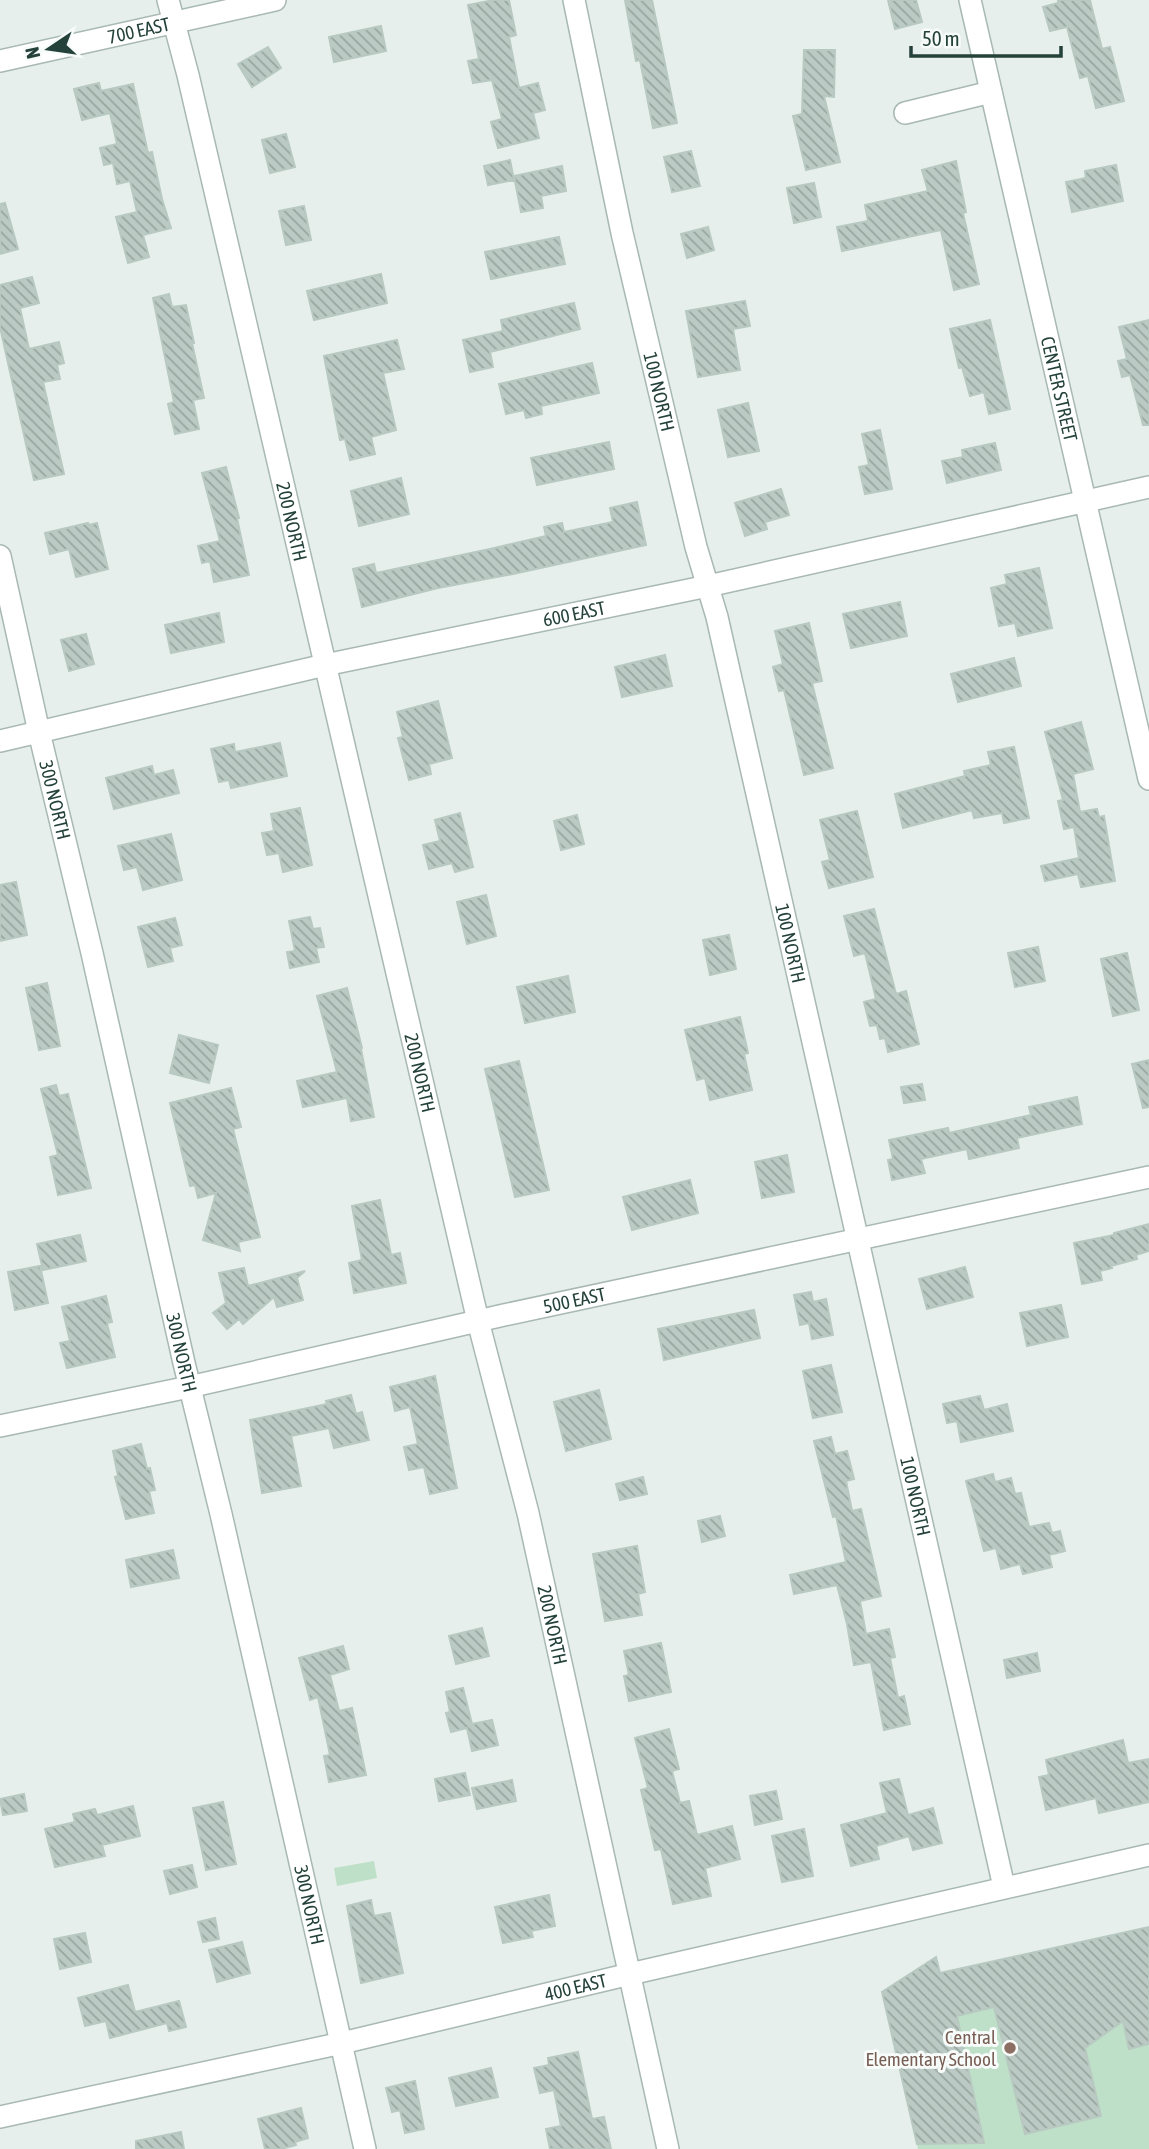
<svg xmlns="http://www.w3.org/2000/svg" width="1149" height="2149" font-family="'Asap Condensed',sans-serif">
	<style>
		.park { fill: #bfe0c8 }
		.building { fill: url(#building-back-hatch); stroke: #b8c9c2; stroke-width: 2 }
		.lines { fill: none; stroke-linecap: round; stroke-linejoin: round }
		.minor-casing { stroke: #a8b8b2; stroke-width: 24 }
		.tertiary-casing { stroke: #a8b8b2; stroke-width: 24 }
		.minor { stroke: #fff; stroke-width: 21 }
		.tertiary { stroke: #fff; stroke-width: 21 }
		.education-dot { fill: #8d6e63; stroke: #f7fbf9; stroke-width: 2.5 }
		.labels { text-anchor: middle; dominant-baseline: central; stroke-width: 6; stroke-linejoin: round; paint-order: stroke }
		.street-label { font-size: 19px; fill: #24423a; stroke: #f7fbf9 }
		.education-label { font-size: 19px; fill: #785e54; stroke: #f7fbf9; text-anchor: end }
	</style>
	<defs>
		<pattern id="building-back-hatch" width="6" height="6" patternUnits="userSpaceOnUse" patternTransform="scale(1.75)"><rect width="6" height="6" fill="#bbcac4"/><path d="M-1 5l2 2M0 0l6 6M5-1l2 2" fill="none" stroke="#98a6a0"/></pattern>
	</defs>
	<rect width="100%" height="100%" fill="#e6efeb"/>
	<path class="park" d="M374 1861 377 1878 337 1886 334 1868Z
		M994 2007 1026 2134 1101 2116 1085 2048 1123 2021 1129 2049 1149 2044V2149H918L917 2144 984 2143 957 2016Z"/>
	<path class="building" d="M494 0H509L516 35 509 37 519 88 538 83 545 110 533 113 539 138 498 148 491 122 502 119 492 80 473 83 468 61 479 59 468 5Z
		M625 0H652L677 123 653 128 640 60 636 61Z
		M888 0H916L922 22 895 29Z
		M1058 0H1090L1102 49 1110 47 1124 101 1096 108 1088 76 1080 78 1067 27 1050 31 1043 7 1058 3Z
		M381 26 386 51 334 62 329 37Z
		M268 47 281 68 252 87 238 64Z
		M804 50H835L834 97 824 96 840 162 806 170 793 116 802 114Z
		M99 83 101 91 133 84 148 153 152 152 162 199 171 228 143 235 149 257 128 263 116 217 137 212 130 181 117 184 113 163 104 165 100 148 117 144 110 113 82 120 74 89Z
		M286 134 295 167 270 173 262 140Z
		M691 151 700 186 672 192 664 157Z
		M510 160 514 180 488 185 484 166Z
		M956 161 966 212 963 213 979 284 954 290 941 230 842 251 837 227 868 221 865 205 928 191 922 170Z
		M1116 165 1123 201 1072 212 1066 182 1086 178 1085 171Z
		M562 166 566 191 541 196 543 208 521 212 514 176Z
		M814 183 821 217 794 223 787 188Z
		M5 203 18 249 0 254V204Z
		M304 206 311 240 286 245 279 211Z
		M708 227 714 250 687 258 681 234Z
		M559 237 565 264 491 279 485 252Z
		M381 274 387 303 314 320 307 291Z
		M32 277 39 303 20 308 29 349 59 342 64 363 57 365 60 379 43 382 64 474 34 480 0 327V285Z
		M169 294 172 307 186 305 194 343H192L204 398 193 400 199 429 175 434 168 404 174 402 153 298Z
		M745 301 750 326 733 329 740 370 698 377 686 311Z
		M574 303 580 329 490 352 493 367 470 372 463 340 503 331 501 320Z
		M990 320 1010 409 989 414 984 392 970 396 962 367 959 368 950 329Z
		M1149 320V425H1143L1130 375 1122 377 1118 361 1127 359 1119 327Z
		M397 340 404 369 383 373 396 430 371 437 375 454 350 460 345 439 340 440 324 356Z
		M592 363 599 393 541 406 542 414 526 418 524 410 506 414 499 384Z
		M748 403 759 451 728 457 718 410Z
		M880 430 892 489 865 494 859 467 869 465 862 434Z
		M609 442 614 469 537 485 531 458Z
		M995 443 1001 470 947 483 942 461 963 457 962 450Z
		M226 467 239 518H237L249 575 214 582 210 561 202 563 198 546 220 541 202 473Z
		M401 478 409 514 359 526 351 491Z
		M781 489 789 515 765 522 767 529 745 536 735 503Z
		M637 502 646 545 513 574 438 588 362 607 353 569 374 564 376 573 490 549 546 536 544 527 562 523 564 532 613 522 610 508Z
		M88 523 89 525 97 523 108 569 76 577 69 549 50 554 45 533Z
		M1039 568 1052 628 1018 636 1015 623 999 626 991 588 1007 584 1005 575Z
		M900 602 907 636 851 648 843 614Z
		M219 613 224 642 171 653 165 625Z
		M809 623 822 681 812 683 833 768 804 775 784 690 779 691 773 667 783 664 775 631Z
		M86 634 94 664 69 671 61 640Z
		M665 655 672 686 622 697 615 667Z
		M1014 658 1021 686 958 702 951 674Z
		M438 701 452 758 429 764 431 774 409 780 398 738 403 737 397 712Z
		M1081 722 1093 769 1073 774 1080 812 1097 809 1099 817 1104 816 1115 881 1081 887 1078 874 1045 881 1041 866 1079 858 1074 827 1064 829 1058 801 1063 800 1045 732Z
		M280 743 287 776 231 788 229 780 219 782 211 749 234 744 235 752Z
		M1014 747 1029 818 1004 823 1002 813 974 818 972 810 903 828 895 794 965 776 964 771 991 765 988 752Z
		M152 766 154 775 173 770 179 793 114 809 106 778Z
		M300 808 312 865 283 872 279 853 267 855 262 833 274 831 271 814Z
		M857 811 873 877 829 888 822 862 830 860 820 820Z
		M460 813 473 867 455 872 452 863 429 869 423 845 440 841 435 820Z
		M577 815 584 844 561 850 554 821Z
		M171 834 182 880 143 890 137 867 124 870 118 846Z
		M16 882 27 935 0 941V885Z
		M486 895 496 936 467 944 457 902Z
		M874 909 896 994 906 991 919 1044 888 1052 885 1038 880 1039 877 1025 870 1026 864 1002 876 999 865 953 854 956 844 916Z
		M310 917 313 929 320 928 324 947 316 948 319 962 290 968 287 952 295 951 289 921Z
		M175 918 182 945 170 948 173 961 148 967 138 927Z
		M729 935 736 969 710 975 703 940Z
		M1038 947 1045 981 1015 987 1008 953Z
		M1127 953 1139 1010 1113 1016 1101 959Z
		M568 976 575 1012 525 1023 517 987Z
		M47 983 60 1046 39 1050 26 988Z
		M347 988 362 1048 361 1049 374 1117 351 1121 347 1098 303 1107 297 1081 337 1072 317 996Z
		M740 1017 748 1053 744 1054 752 1090 710 1100 705 1078 697 1080 685 1030Z
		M179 1035 218 1045 209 1083 170 1073Z
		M1149 1060V1107L1143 1108 1132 1064Z
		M519 1061 549 1190 515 1197 485 1069Z
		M922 1084 925 1100 904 1103 901 1087Z
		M56 1085 59 1096 68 1094 91 1188 58 1195 50 1157 58 1155 41 1089Z
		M231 1088 241 1127 233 1129 260 1237 238 1242 240 1251 203 1240 216 1193 198 1198 195 1185 190 1186 170 1103Z
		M1077 1097 1082 1124 1017 1138 1019 1148 969 1159 967 1149 921 1159 925 1173 892 1180 888 1160 893 1159 889 1140 948 1128 949 1133 1031 1115 1029 1107Z
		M787 1155 794 1192 762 1198 755 1162Z
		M690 1180 698 1213 632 1230 623 1197Z
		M380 1200 391 1255 400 1253 406 1283 354 1293 349 1263 362 1260 352 1206Z
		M1149 1224V1251L1136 1255 1137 1259 1111 1266 1112 1268 1100 1271 1102 1280 1082 1284 1074 1243 1114 1235V1233Z
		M80 1235 86 1261 43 1270 37 1244Z
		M40 1266 48 1303 15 1310 8 1272Z
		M965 1267 973 1297 927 1309 919 1279Z
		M244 1268 248 1286 305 1271 297 1278 303 1300 277 1307 274 1297 243 1324 239 1319 227 1329 213 1313 226 1303 219 1273Z
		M811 1292 813 1302 826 1299 833 1335 812 1339 809 1323 800 1325 794 1295Z
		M106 1296 112 1322 107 1323 115 1357 67 1368 60 1343 70 1341 62 1307Z
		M1061 1305 1068 1337 1027 1346 1020 1313Z
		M754 1310 760 1338 664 1360 658 1329Z
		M831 1365 842 1412 813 1418 803 1371Z
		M435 1376 457 1488 430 1494 424 1467 409 1470 404 1447 418 1444 410 1407 395 1411 390 1387Z
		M599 1390 611 1439 566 1451 554 1402Z
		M351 1395 356 1414 362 1412 369 1440 334 1448 329 1428 291 1436 301 1486 262 1493 250 1420 327 1404 326 1401Z
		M980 1396 984 1410 1007 1404 1013 1431 961 1442 957 1421 947 1423 943 1404Z
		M831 1437 835 1454 847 1451 854 1479 846 1481 852 1511 861 1509 881 1596 860 1601 866 1634 889 1629 895 1657 890 1658 898 1698 904 1696 910 1724 884 1730 871 1662 854 1665 847 1624 837 1585 794 1594 790 1575 846 1562 836 1516 833 1517 814 1441Z
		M141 1444 147 1469 150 1468 155 1490 149 1491 154 1513 126 1519 115 1477 118 1476 113 1451Z
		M993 1474 995 1482 1011 1478 1015 1494 1021 1493 1029 1527 1049 1523 1052 1533 1060 1531 1065 1551 1049 1555 1052 1567 1023 1574 1020 1564 1001 1569 996 1548 984 1551 966 1481Z
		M643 1477 647 1494 620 1500 616 1484Z
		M720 1516 725 1536 702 1542 698 1521Z
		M637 1546 645 1592 638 1594 642 1615 605 1621 593 1554Z
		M173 1550 179 1578 131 1587 126 1560Z
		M482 1628 489 1656 456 1664 449 1636Z
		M661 1643 671 1692 629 1701 624 1676 629 1675 624 1651Z
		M343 1646 349 1669 330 1675 339 1711 352 1708 366 1775 329 1782 324 1756 330 1755 318 1697 310 1700 299 1658Z
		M1037 1653 1040 1671 1007 1678 1004 1660Z
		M463 1688 472 1724 492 1720 498 1745 472 1751 467 1728 451 1732 446 1713 450 1712 446 1692Z
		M669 1729 679 1769 672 1771 680 1803 689 1801 697 1835 732 1826 740 1859 705 1868 711 1896 673 1904 661 1849 655 1850 641 1790 648 1788 635 1738Z
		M1123 1740 1128 1763 1149 1759V1802L1099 1813 1096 1798 1046 1810 1039 1777 1049 1775 1046 1760Z
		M465 1773 470 1795 439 1801 435 1779Z
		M899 1779 908 1815 933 1808 942 1843 913 1850 909 1836 876 1846 879 1859 851 1866 841 1825 887 1813 880 1783Z
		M512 1780 516 1801 477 1809 472 1788Z
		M776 1791 782 1819 755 1825 750 1796Z
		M24 1794 27 1811 3 1815 0 1799Z
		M223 1802 236 1864 206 1870 193 1808Z
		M133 1806 140 1836 102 1845 105 1856 55 1867 45 1829 75 1822 73 1814 95 1809 97 1815Z
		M804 1829 813 1876 782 1882 772 1836Z
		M192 1865 197 1887 170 1894 164 1871Z
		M549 1895 555 1926 531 1931 533 1937 503 1943 495 1907Z
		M371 1900 374 1916 390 1913 403 1973 361 1983 347 1906Z
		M215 1918 219 1939 203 1942 198 1922Z
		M1149 1927V2044L1129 2049 1123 2021 1085 2048 1101 2116 1025 2134 994 2007 957 2016 984 2143 917 2144 882 1992 936 1957 940 1973Z
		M85 1933 91 1962 60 1969 54 1939Z
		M242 1942 250 1973 217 1982 209 1950Z
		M128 1985 135 2012 179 2001 186 2027 169 2031 167 2023 110 2038 106 2021 85 2026 78 1998Z
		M578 2052 592 2119 604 2117 611 2149H550L546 2129 561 2126 554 2090 540 2093 534 2068 549 2065 548 2058Z
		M491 2068 498 2097 456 2106 449 2078Z
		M415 2081 424 2129 405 2133 400 2110 392 2112 386 2088Z
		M301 2108 308 2138 295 2142 296 2145 281 2149H265L258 2119Z
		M181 2132 184 2149H136V2141Z"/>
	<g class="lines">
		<g class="minor-casing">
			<g id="minor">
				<path id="s1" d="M168 0 188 75 478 1321 528 1513 668 2149"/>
				<path id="s2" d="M574 0 622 233 696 547 717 617 1004 1887"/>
				<path d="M905 113 991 92"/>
				<path id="s3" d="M0 556 39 732 92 953 184 1363 221 1514 365 2149"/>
				<path id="s4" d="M0 741 325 665 708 586 1149 487"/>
				<path id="s5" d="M0 1426 189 1387 504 1315 1149 1177"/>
				<path id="s6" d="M0 2117 342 2043 630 1974 1149 1855"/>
			</g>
		</g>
		<g class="tertiary-casing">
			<g id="tertiary">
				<path id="s7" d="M970 0 1149 779"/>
				<path id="s8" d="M0 61 275 0"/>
			</g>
		</g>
		<use href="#minor" class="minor"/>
		<use href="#tertiary" class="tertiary"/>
	</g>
	<circle class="education-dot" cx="1010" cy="2048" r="7"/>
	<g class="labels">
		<g class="street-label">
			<text stroke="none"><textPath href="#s8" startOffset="142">700 EAST</textPath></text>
			<text stroke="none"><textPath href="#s7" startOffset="399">CENTER STREET</textPath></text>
			<text stroke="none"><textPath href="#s2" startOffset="401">100 NORTH</textPath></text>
			<text stroke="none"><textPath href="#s1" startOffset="536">200 NORTH</textPath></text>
			<text stroke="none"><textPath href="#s4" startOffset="588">600 EAST</textPath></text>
			<text stroke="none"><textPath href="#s3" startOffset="250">300 NORTH</textPath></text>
			<text stroke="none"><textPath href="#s2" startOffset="968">100 NORTH</textPath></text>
			<text stroke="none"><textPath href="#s1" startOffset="1102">200 NORTH</textPath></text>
			<text stroke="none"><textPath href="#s5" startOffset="588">500 EAST</textPath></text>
			<text stroke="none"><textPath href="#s3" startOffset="817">300 NORTH</textPath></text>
			<text stroke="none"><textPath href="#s2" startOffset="1535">100 NORTH</textPath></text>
			<text stroke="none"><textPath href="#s1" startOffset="1670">200 NORTH</textPath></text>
			<text stroke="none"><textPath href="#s3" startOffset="1384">300 NORTH</textPath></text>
			<text stroke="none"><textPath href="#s6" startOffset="590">400 EAST</textPath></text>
		</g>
		<g class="education-label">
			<text x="996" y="2037">Central<tspan x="996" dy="22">Elementary School</tspan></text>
		</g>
	</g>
	<g transform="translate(49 49) rotate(257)" stroke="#f7fbf9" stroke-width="5" paint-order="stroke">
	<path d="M0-5L12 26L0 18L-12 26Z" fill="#24423a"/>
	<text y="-10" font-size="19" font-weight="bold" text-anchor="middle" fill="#24423a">N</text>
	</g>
	<path d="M911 46v10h150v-10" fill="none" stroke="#24423a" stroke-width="3.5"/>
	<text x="922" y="46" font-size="21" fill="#24423a" stroke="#f7fbf9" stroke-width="5" paint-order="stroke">50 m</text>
</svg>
